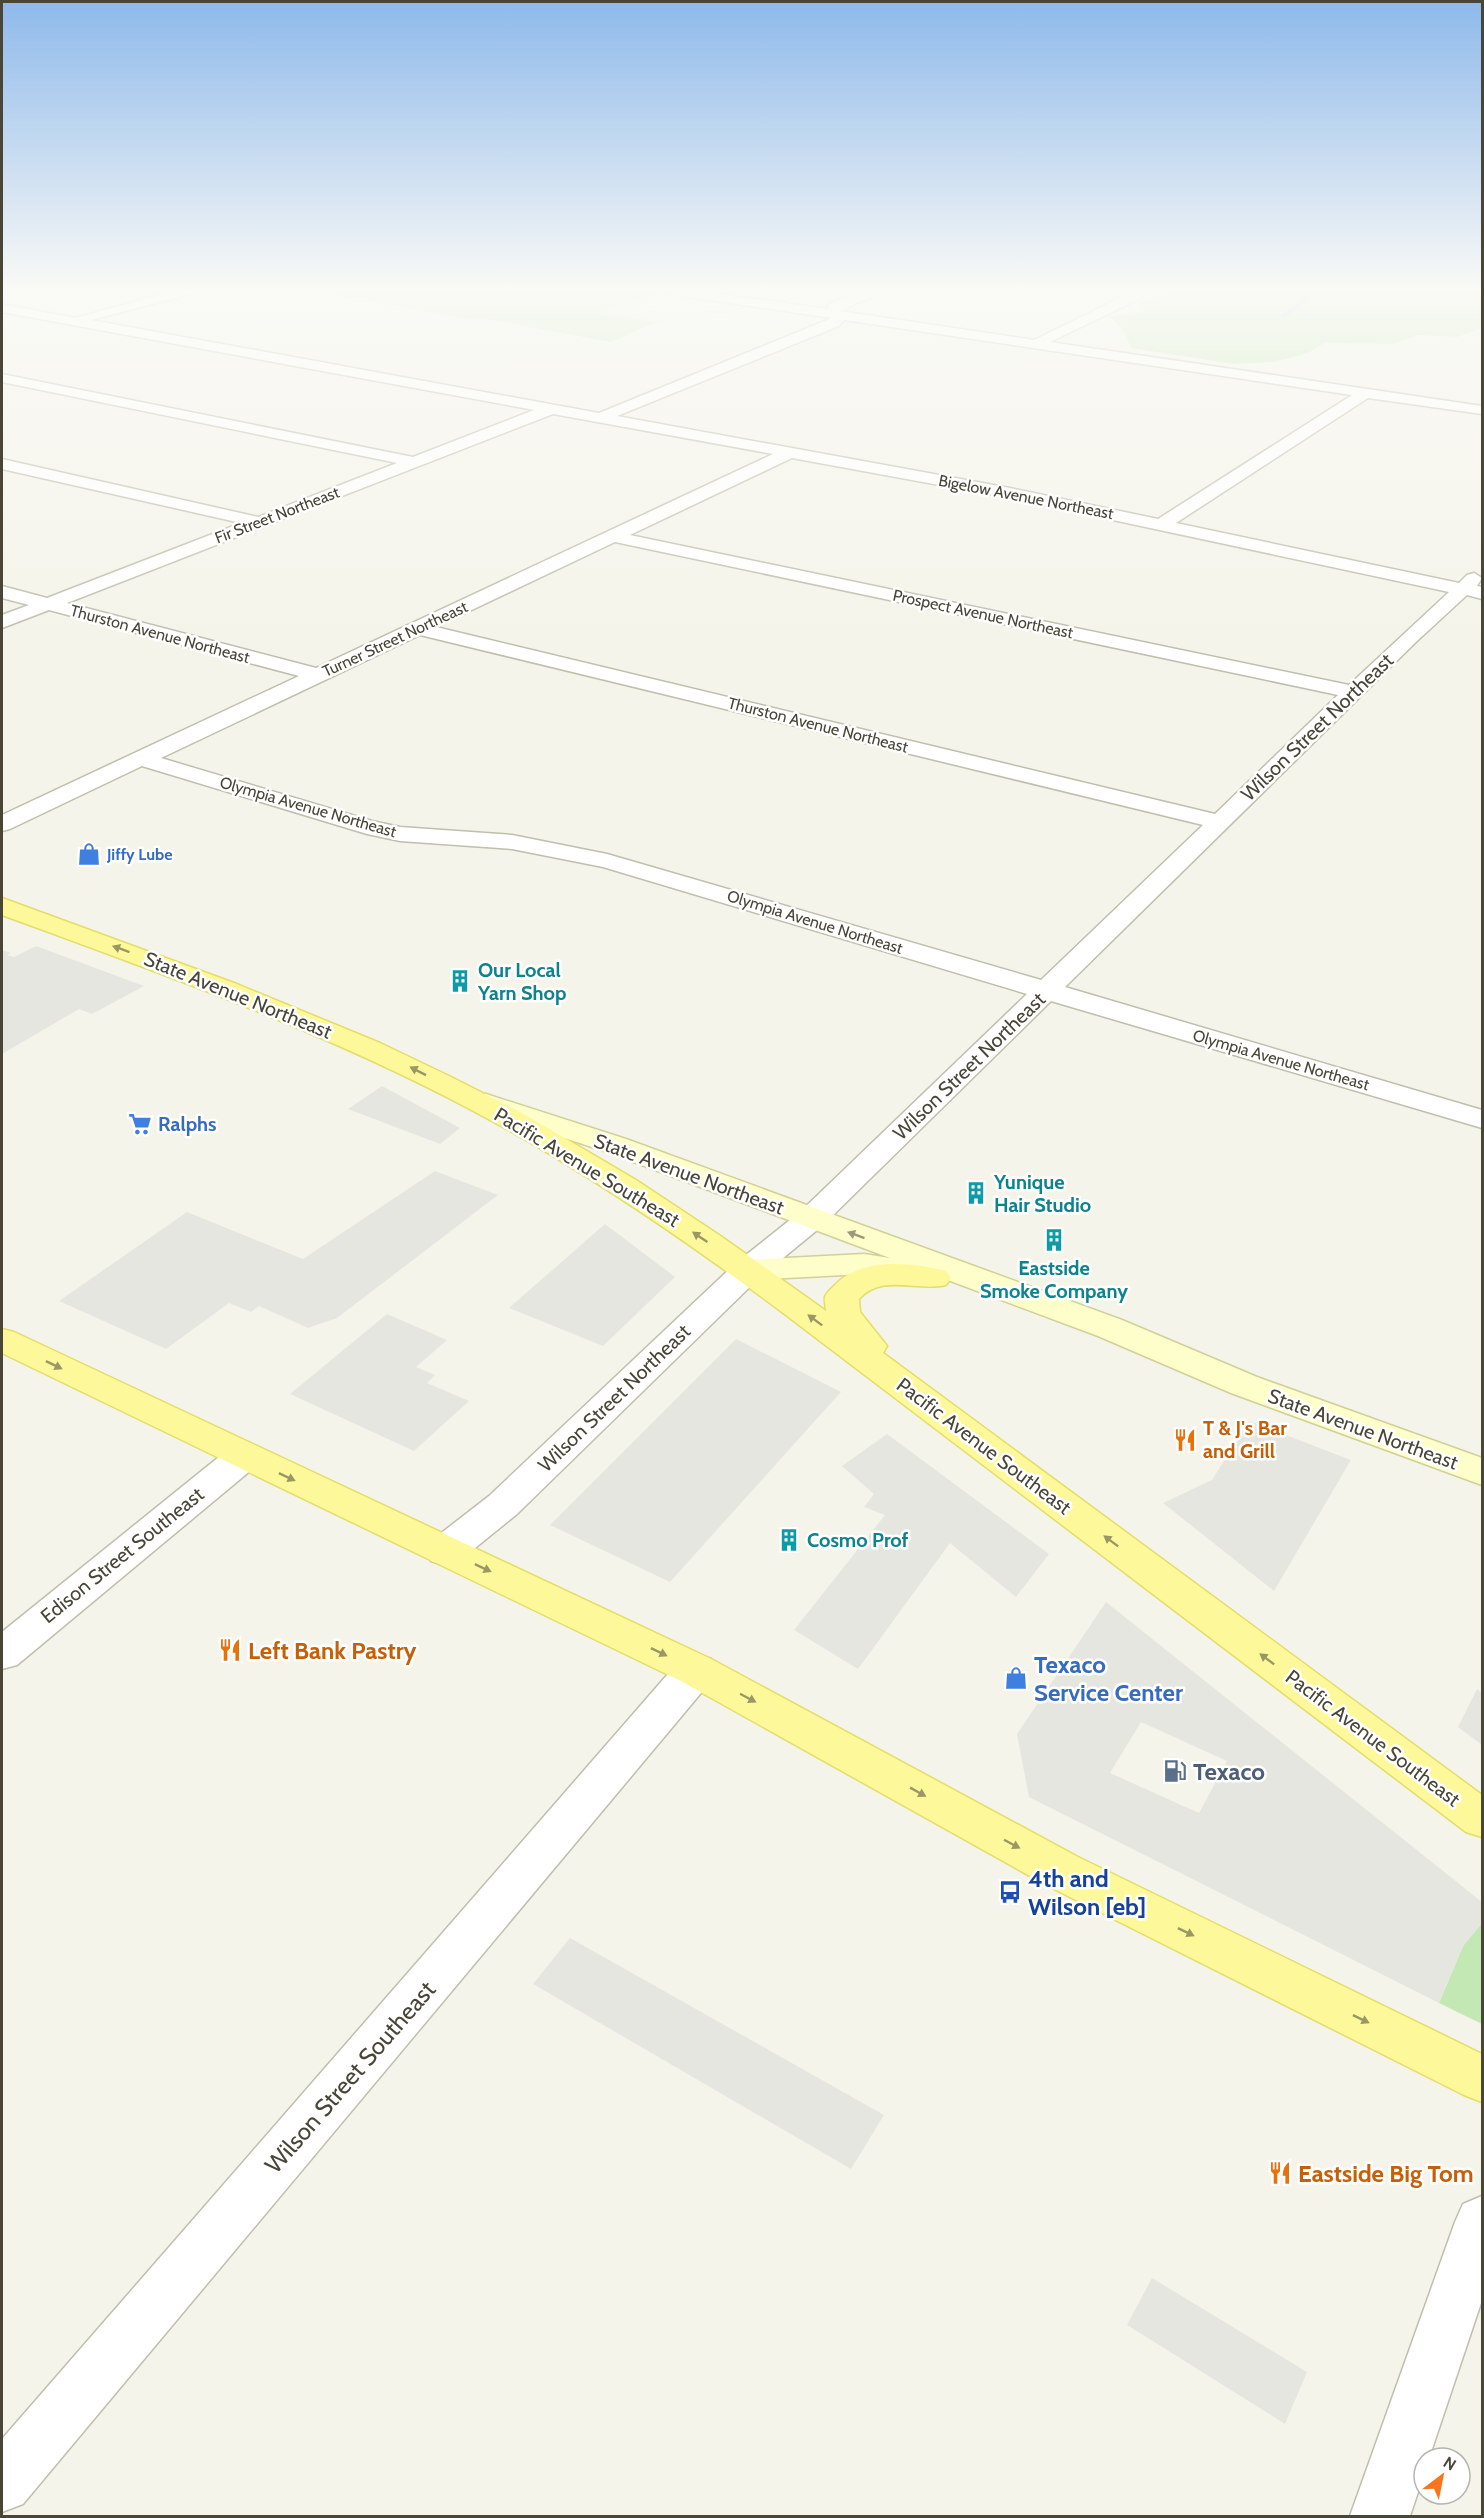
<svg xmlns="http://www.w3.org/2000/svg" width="1484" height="2518" font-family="Cabin,sans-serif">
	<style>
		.green { fill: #c3e8b3 }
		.parking { fill: #e6e6e1; fill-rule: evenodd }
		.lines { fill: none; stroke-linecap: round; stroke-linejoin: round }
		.stream { fill: #a7c0f0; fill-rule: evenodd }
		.street-casing { stroke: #c0beac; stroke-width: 3 }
		.secondary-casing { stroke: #d1d098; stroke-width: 3 }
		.primary-casing { stroke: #e3dd69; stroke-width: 3 }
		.street { fill: #fff; fill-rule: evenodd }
		.secondary { fill: #fefecb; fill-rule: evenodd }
		.primary { fill: #fdf99b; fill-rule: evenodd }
		.oneway { fill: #9a9765 }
		.oneway2 { fill: #9a997a }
		.labels { text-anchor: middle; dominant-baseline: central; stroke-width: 5; stroke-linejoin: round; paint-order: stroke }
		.far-street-label { font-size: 16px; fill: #494638; stroke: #fff }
		.far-shop-label { font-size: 16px; font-weight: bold; fill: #366cbe; stroke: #fff; text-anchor: start }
		.street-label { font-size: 20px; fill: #494638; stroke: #fff }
		.culture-label { font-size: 20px; font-weight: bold; fill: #0d838f; stroke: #fff; text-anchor: start }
		.shop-label { font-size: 20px; font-weight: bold; fill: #366cbe; stroke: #fff; text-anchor: start }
		.food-label { font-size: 20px; font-weight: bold; fill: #c56008; stroke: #fff; text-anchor: start }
		.near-food-label { font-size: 24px; font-weight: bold; fill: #c56008; stroke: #fff; text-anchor: start }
		.near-shop-label { font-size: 24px; font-weight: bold; fill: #366cbe; stroke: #fff; text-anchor: start }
		.near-service-label { font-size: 24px; font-weight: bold; fill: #4e5e75; stroke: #fff; text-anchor: start }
		.near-transit-label { font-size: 24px; font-weight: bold; fill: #164399; stroke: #fff; text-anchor: start }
		.near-street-label { font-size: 24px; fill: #494638; stroke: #fff }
	</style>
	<rect width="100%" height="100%" fill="#f5f4ea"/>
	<path class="green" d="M334 290H654L666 291 602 312 656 322 611 342 492 320 467 319 322 293Z
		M1164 290H1482V328L1457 337 1418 335 1394 344 1325 343 1308 353 1274 362 1233 364 1131 348 1124 331 1109 316 1143 311 1138 302 1167 294Z
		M1482 1923V2024L1439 2003 1463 1946Z"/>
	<path class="parking" d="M663 292 674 294 620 312 636 315 652 310 671 313 656 318 670 320 662 323 601 313Z
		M728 302 751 306 722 316 699 312Z
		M36 946 144 986 92 1014 79 1009 2 1054V950L11 953 7 955 14 957Z
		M382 1086 460 1128 440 1144 348 1109Z
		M435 1171 498 1195 337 1318 308 1328 259 1306 251 1312 229 1303 166 1349 59 1301 187 1212 303 1259Z
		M605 1224 675 1277 603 1346 509 1308Z
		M387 1314 447 1340 416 1367 435 1375 427 1383 469 1401 414 1451 290 1394Z
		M736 1339 841 1392 670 1582 550 1525Z
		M1249 1421 1351 1460 1274 1591 1163 1503 1212 1480Z
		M887 1434 1049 1554 1016 1597 950 1543 858 1669 794 1630 885 1515 864 1507 874 1494 842 1466Z
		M1106 1602 1482 1902V1923L1463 1946 1439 2003 1029 1797 1017 1734ZM1141 1722 1227 1761 1199 1813 1110 1773Z
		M1477 1689 1482 1693V1745L1458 1727Z
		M570 1938 884 2115 851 2169 533 1984Z
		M1152 2278 1307 2372 1285 2424 1127 2325Z"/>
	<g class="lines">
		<path class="stream" d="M1315 290H1321L1285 317H1281V315Z"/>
		<g class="street-casing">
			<path id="street" d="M178 290H197L195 293 91 320 599 413 832 318 669 294 663 290H692L827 309 829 304 866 290H882L880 293 840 311 1034 340 1132 292 1131 290H1146L1147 292 1141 298 1050 342 1482 406V414L1368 398 1176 523 1459 583 1467 575 1474 573 1482 578 1477 586 1482 587V599L1467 595 1417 641 1065 987 1482 1110V1128L1051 1001 822 1226 760 1277 517 1514 459 1561 445 1565 431 1561 425 1551 431 1541 489 1496 736 1263 800 1212 1027 994 603 867 512 849 400 841 367 834 142 766 10 829 2 831V815L299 676 49 610 2 628V615L29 605 2 598V586L47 598 241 523 2 469V459L258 517 397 463 2 382V374L413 457 534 410 2 312V304L75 318ZM844 320 1352 395 1158 519 1010 488 617 416 839 326ZM553 414 773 454 316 668 67 603ZM792 458 1010 498 1449 592 1349 685 630 535ZM615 542 1338 695 1215 814 436 627ZM420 635 1203 825 1041 980 607 854 512 835 400 827 372 821 161 758Z
				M243 1444 256 1448 262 1457 256 1466 17 1665 2 1669V1632L230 1448Z
				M696 1654 711 1659 717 1670 711 1681 23 2504 2 2512V2439L681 1659Z
				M1482 2196V2300L1429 2458H1424V2474L1410 2516H1350L1455 2222 1463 2204Z"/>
		</g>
		<g class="secondary-casing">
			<path id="secondary" d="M486 1094 626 1139 1122 1320 1257 1377 1482 1458V1485L1231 1393 1098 1336 929 1273 925 1279 913 1282 864 1274 748 1280 736 1277 731 1270 736 1263 748 1260 864 1254 890 1258 604 1151 476 1109 471 1103 476 1097Z"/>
		</g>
		<g class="primary-casing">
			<path id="primary" d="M2 898 234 983 380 1043 451 1077 522 1113 636 1180 722 1237 826 1311C826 1307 824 1301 825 1297 826 1293 831 1289 834 1286 860 1257 911 1262 946 1271L951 1278 946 1285C917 1292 882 1273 859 1299L860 1312 887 1346 883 1353 1482 1795V1837L1466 1832 782 1312C692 1245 601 1182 503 1127 344 1038 171 977 2 915Z
				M2 1329 14 1332 711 1659 1078 1857 1482 2054V2102L1464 2095 1046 1885 681 1681 2 1353Z"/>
		</g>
		<use href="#street" class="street"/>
		<use href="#secondary" class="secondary"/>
		<use href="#primary" class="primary"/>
	</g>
	<defs><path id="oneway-solid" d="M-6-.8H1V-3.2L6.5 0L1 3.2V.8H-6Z" transform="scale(1.5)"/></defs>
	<g class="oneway">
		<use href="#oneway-solid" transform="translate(121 949) rotate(-160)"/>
		<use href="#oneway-solid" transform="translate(418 1071) rotate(-153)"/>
		<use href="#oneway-solid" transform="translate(700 1237) rotate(-146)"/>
		<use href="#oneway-solid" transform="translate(815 1320) rotate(-143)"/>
		<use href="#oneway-solid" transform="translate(54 1365) rotate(26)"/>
		<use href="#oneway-solid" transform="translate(287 1477) rotate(25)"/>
		<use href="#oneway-solid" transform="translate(1111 1541) rotate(-143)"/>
		<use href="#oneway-solid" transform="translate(483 1568) rotate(25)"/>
		<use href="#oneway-solid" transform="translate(659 1652) rotate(26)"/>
		<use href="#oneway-solid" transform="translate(1267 1659) rotate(-143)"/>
		<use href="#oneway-solid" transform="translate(748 1698) rotate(28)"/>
		<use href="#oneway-solid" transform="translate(918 1792) rotate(29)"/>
		<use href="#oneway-solid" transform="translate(1012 1844) rotate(28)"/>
		<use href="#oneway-solid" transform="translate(1186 1932) rotate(26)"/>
		<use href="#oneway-solid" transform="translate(1361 2019) rotate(26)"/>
	</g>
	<use class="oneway2" href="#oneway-solid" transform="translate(856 1235) rotate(-160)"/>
	<linearGradient id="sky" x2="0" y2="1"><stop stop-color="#8eb9eb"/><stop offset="0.45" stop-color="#fafaf6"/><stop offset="1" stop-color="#fafaf6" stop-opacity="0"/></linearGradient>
	<rect width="1484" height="642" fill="url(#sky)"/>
	<defs>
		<g id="shop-bare" transform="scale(1.8)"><path d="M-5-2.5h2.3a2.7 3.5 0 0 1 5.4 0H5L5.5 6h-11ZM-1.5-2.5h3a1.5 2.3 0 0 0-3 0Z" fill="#3f7fe0" stroke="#fff" stroke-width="2.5" paint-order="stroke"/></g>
		<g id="building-bare" transform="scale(1.8)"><path d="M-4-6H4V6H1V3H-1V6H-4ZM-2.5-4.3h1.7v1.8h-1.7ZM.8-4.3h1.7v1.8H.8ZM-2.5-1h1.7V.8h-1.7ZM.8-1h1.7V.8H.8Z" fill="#0f9aa8" stroke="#fff" stroke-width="2.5" paint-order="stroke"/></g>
		<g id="supermarket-bare" transform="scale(1.8)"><path d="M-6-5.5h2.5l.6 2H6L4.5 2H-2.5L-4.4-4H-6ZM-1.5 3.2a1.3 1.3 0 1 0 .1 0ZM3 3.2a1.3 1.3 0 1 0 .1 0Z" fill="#3f7fe0" stroke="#fff" stroke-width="2.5" paint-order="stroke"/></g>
		<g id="restaurant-bare" transform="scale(1.8)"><path d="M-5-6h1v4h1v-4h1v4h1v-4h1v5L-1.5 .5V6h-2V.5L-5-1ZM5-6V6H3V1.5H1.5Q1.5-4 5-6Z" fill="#e8710a" stroke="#fff" stroke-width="2.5" paint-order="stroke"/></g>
		<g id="fuel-bare" transform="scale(1.8)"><path d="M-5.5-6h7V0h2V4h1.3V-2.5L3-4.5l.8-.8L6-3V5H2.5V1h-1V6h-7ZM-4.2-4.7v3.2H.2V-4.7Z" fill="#5c6f8a" stroke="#fff" stroke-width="2.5" paint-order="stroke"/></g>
		<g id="bus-bare" transform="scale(1.8)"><path d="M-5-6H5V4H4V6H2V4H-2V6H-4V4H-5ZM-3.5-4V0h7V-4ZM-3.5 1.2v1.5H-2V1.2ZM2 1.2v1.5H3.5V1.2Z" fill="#1a4fb4" stroke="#fff" stroke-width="2.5" paint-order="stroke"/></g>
	</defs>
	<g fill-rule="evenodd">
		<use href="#shop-bare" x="89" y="854"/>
		<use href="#building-bare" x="460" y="981"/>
		<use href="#supermarket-bare" x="140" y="1124"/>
		<use href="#building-bare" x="976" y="1193"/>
		<use href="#building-bare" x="1054" y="1240"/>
		<use href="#restaurant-bare" x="1185" y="1440"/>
		<use href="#building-bare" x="789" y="1540"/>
		<use href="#restaurant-bare" x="230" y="1650"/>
		<use href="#shop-bare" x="1016" y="1678"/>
		<use href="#fuel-bare" x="1175" y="1771"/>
		<use href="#bus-bare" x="1010" y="1892"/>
		<use href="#restaurant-bare" x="1280" y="2173"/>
	</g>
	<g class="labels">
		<g class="far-street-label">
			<text transform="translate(1026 497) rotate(11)">Bigelow Avenue Northeast</text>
			<text transform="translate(277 515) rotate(-21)">Fir Street Northeast</text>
			<text transform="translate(983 614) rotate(12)">Prospect Avenue Northeast</text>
			<text transform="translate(160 634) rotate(15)">Thurston Avenue Northeast</text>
			<text transform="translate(395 639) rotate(-25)">Turner Street Northeast</text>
			<text transform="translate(818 725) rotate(14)">Thurston Avenue Northeast</text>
			<text transform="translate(308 807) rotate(16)">Olympia Avenue Northeast</text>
			<text transform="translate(815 922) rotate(17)">Olympia Avenue Northeast</text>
			<text transform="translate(1281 1060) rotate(16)">Olympia Avenue Northeast</text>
		</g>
		<g class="far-shop-label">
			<text x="107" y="854">Jiffy Lube</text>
		</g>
		<g class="street-label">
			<text transform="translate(1317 727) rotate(-44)">Wilson Street Northeast</text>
			<text transform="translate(238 995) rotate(22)">State Avenue Northeast</text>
			<text transform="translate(969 1066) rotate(-44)">Wilson Street Northeast</text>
			<text transform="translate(587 1167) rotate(31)">Pacific Avenue Southeast</text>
			<text transform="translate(689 1174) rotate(20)">State Avenue Northeast</text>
			<text transform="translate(614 1398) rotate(-44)">Wilson Street Northeast</text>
			<text transform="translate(1363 1429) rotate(20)">State Avenue Northeast</text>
			<text transform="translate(984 1446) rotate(37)">Pacific Avenue Southeast</text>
			<text transform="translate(122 1555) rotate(-39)">Edison Street Southeast</text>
			<text transform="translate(1373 1738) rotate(37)">Pacific Avenue Southeast</text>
		</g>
		<g class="culture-label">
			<text x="478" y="970">Our Local<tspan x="478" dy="23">Yarn Shop</tspan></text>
			<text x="994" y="1182">Yunique<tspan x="994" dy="23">Hair Studio</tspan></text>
			<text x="1054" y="1268" text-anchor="middle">Eastside<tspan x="1054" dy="23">Smoke Company</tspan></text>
			<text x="807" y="1540">Cosmo Prof</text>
		</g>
		<g class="shop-label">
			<text x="158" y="1124">Ralphs</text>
		</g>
		<g class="food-label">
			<text x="1203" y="1428">T &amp; J's Bar<tspan x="1203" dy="23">and Grill</tspan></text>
		</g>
		<g class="near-food-label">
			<text x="248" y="1650">Left Bank Pastry</text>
			<text x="1298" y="2173">Eastside Big Tom</text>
		</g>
		<g class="near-shop-label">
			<text x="1034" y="1664">Texaco<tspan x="1034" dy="28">Service Center</tspan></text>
		</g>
		<g class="near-service-label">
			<text x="1193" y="1771">Texaco</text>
		</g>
		<g class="near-transit-label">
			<text x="1028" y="1878">4th and<tspan x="1028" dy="28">Wilson [eb]</tspan></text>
		</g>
		<g class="near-street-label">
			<text transform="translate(350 2077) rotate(-49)">Wilson Street Southeast</text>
		</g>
	</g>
	<rect width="1484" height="2518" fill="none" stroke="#494638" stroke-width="6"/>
	<g transform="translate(1442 2476) rotate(32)"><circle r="28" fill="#ffffff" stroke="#b6b5af" stroke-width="1.5"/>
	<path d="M0-4.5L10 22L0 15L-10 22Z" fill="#f8751e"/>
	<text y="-9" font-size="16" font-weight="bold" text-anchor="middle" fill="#494638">N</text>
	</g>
</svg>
